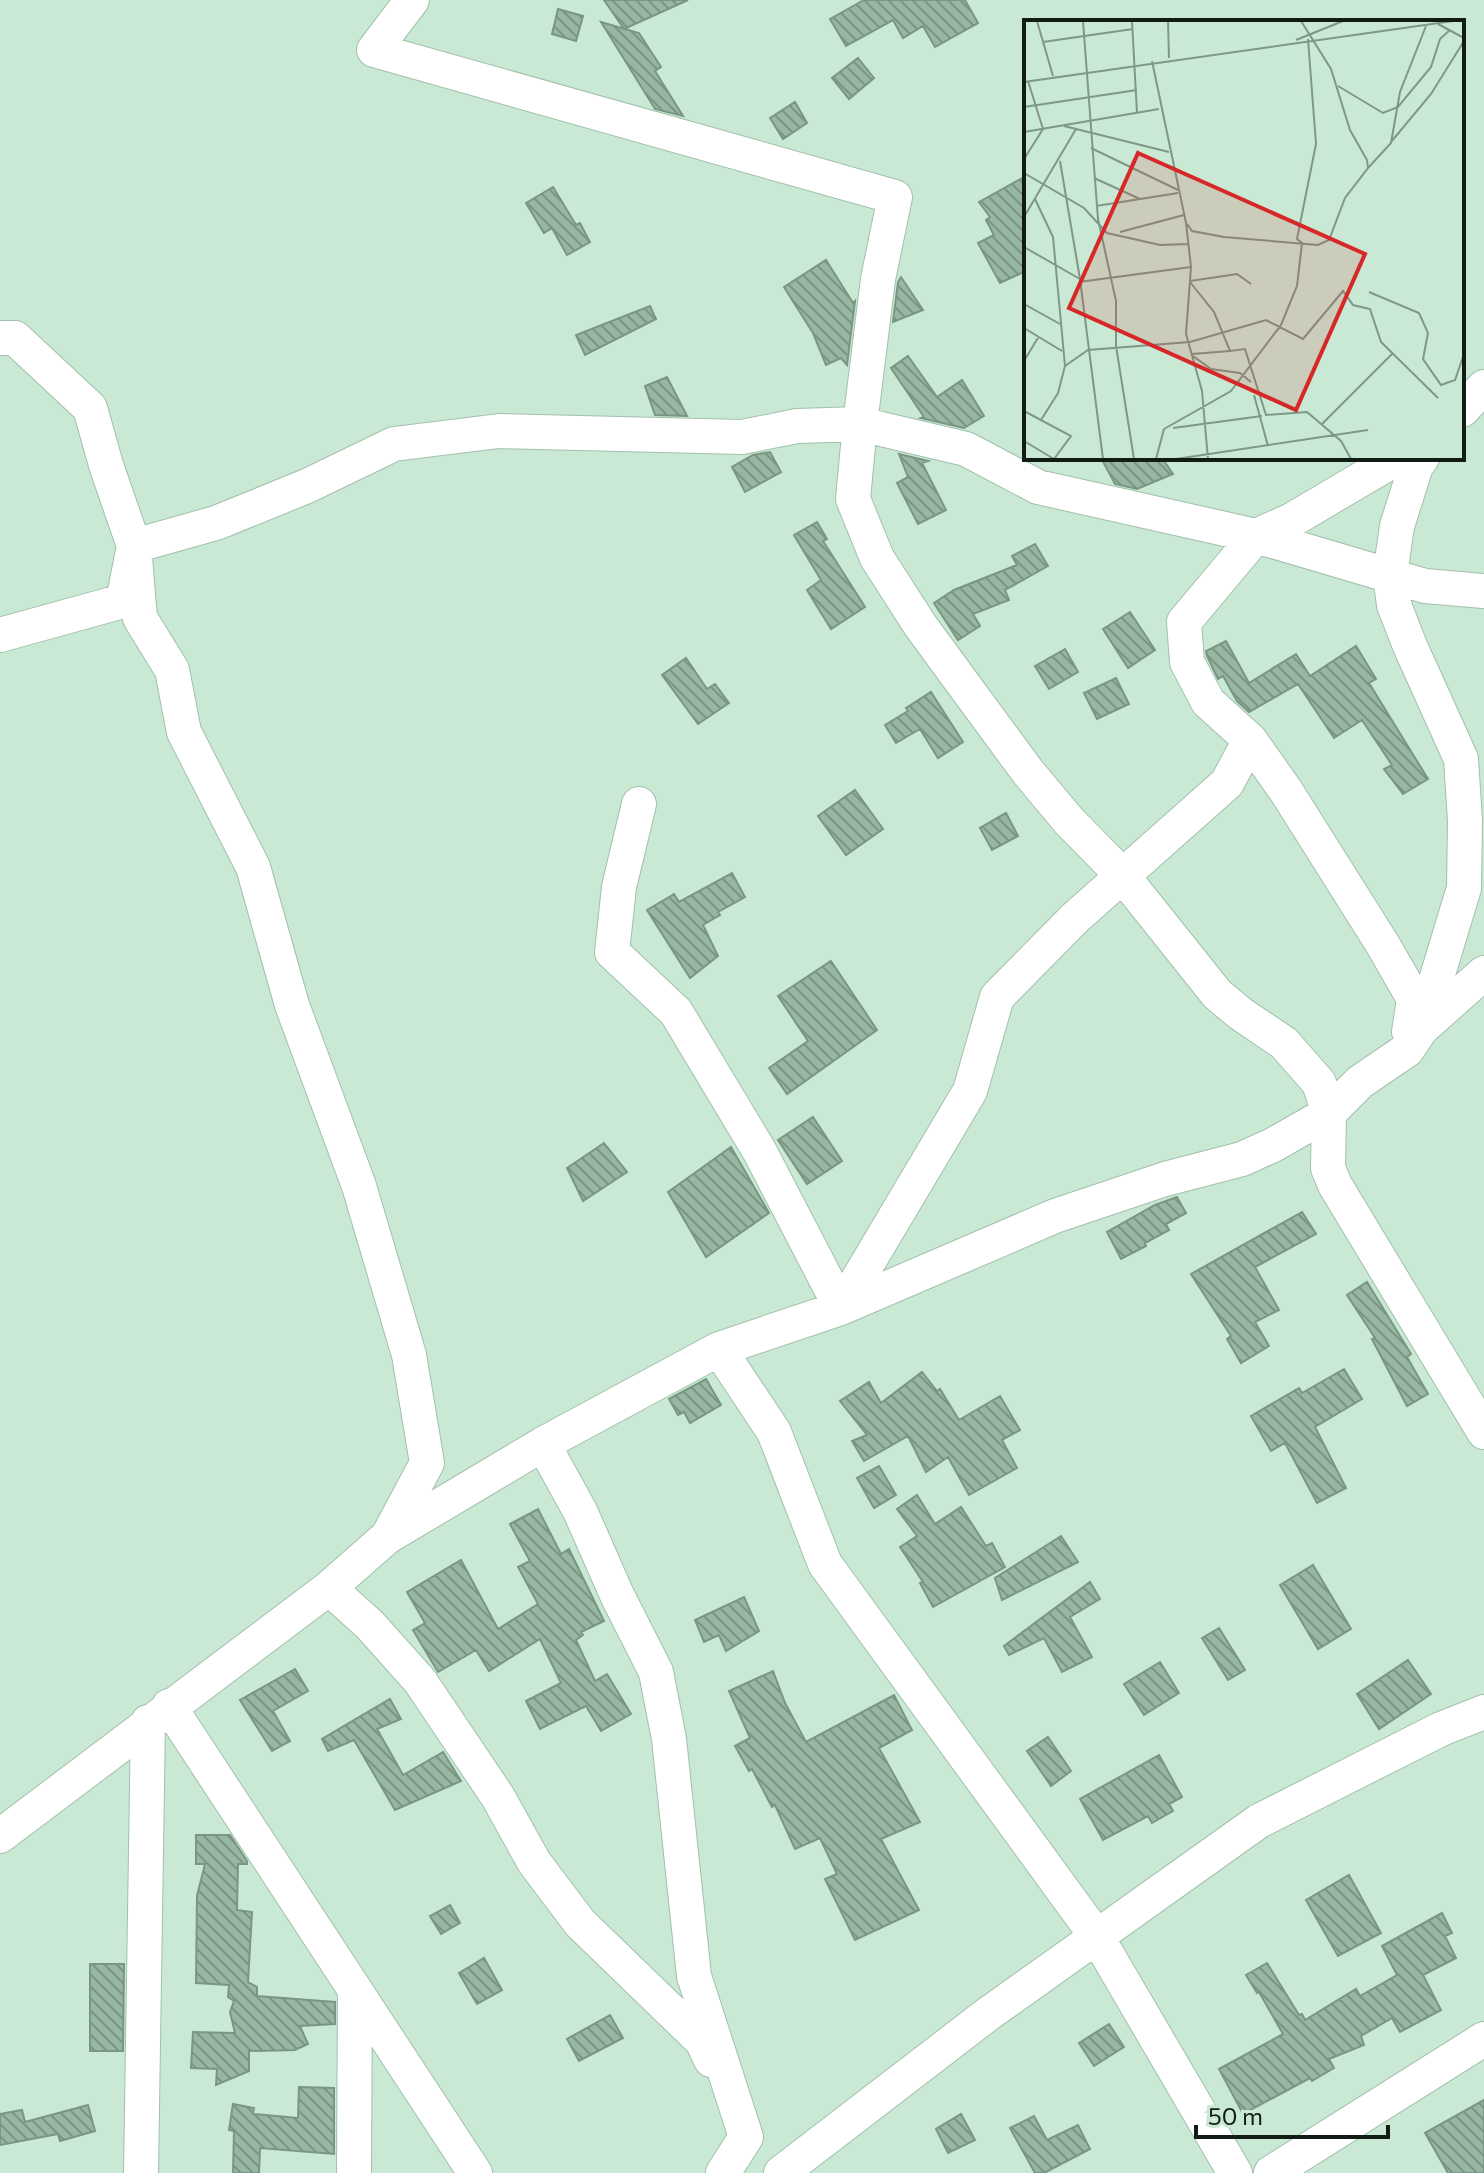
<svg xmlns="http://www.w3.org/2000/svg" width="1484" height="2173" font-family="Commissioner,sans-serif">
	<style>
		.building { fill: url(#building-back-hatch); stroke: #799682; stroke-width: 2 }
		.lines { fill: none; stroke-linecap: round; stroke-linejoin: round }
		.minor-casing { stroke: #a2c0ac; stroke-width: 36 }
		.minor { stroke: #fff; stroke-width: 34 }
		.inset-road { fill: none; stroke: #7f9787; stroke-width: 2 }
		.view { fill: #d62828; fill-opacity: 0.15; stroke: #d62828; stroke-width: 4 }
		.inset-edge { fill: none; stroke: #101c14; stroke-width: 4 }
	</style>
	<defs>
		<pattern id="building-back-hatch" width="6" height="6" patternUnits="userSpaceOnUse" patternTransform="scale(2)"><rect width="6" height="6" fill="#98b7a2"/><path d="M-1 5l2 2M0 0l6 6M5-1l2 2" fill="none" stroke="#7b9483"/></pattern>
	</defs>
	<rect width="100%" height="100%" fill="#c9e9d4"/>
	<path class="building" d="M604 0H688L624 29Z
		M864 0H965L978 23 935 47 923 26 903 38 893 20 846 46 830 19Z
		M558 9 583 16 576 41 552 34Z
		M601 22 639 33 661 67 655 71 683 116 655 109Z
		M858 58 874 78 849 99 832 78Z
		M795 102 807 123 783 139 770 118Z
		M1026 176V271L1000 283 978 243 994 235 986 220 990 217 979 202Z
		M553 187 576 225 580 223 590 242 567 255 552 228 544 233 526 203Z
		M826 260 853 303 855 301 847 365 841 358 826 365 813 333 784 287Z
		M901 277 923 310 893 322 898 282Z
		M650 306 656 319 585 355 576 335Z
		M908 356 937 397 962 380 984 416 964 428 921 418 924 417 891 368Z
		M667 377 687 416 655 415 645 386Z
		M770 452 781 472 745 492 732 467 753 455Z
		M899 454 928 461 922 463 946 510 918 524 897 483 908 477Z
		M1101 458H1162L1173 474 1137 489 1115 484Z
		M817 522 827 539 823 541 865 607 831 629 807 590 821 580 794 535Z
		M1035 544 1048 566 1005 590 1009 600 973 614 980 626 958 640 934 603 954 590 1017 565 1012 556Z
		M1130 612 1155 650 1128 668 1103 629Z
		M1226 641 1249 683 1296 654 1310 676 1356 646 1376 679 1369 683 1428 779 1403 794 1384 769 1392 765 1362 720 1334 738 1298 684 1249 712 1237 701 1223 676 1218 679 1207 656 1206 651Z
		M1065 649 1078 672 1049 689 1035 666Z
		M686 658 707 689 715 684 729 703 698 724 662 675Z
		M1116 678 1129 704 1097 719 1084 693Z
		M931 692 963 742 938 758 920 729 896 743 885 725 908 711 906 708Z
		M855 790 883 829 846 855 818 816Z
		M1006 813 1018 836 992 850 980 828Z
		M732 873 745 897 718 912 720 915 703 925 718 956 690 978 647 910 674 894 679 902Z
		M831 961 877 1030 787 1094 769 1068 808 1041 778 996Z
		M813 1117 842 1161 807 1184 778 1140Z
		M604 1143 627 1172 583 1201 567 1168Z
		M731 1147 769 1213 706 1257 668 1192Z
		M1177 1197 1186 1213 1166 1224 1169 1230 1145 1243 1146 1246 1121 1259 1107 1232 1155 1205Z
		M1302 1212 1316 1234 1255 1267 1279 1310 1255 1322 1269 1346 1241 1363 1227 1339 1231 1336 1191 1274Z
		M1367 1282 1411 1354 1407 1357 1428 1394 1407 1406 1372 1339 1375 1338 1347 1295Z
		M1344 1369 1362 1399 1315 1427 1346 1488 1317 1503 1285 1443 1271 1451 1251 1416 1299 1388 1302 1393Z
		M922 1372 937 1391 940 1389 959 1420 1000 1396 1020 1430 1002 1440 1017 1468 969 1495 948 1457 926 1472 908 1436 864 1461 852 1441 867 1435 840 1401 869 1382 881 1403Z
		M706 1379 721 1405 690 1423 684 1412 678 1415 669 1399Z
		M879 1466 896 1495 874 1508 857 1478Z
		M917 1495 935 1524 961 1507 986 1546 992 1543 1005 1567 933 1607 920 1583 923 1582 900 1547 917 1536 897 1509Z
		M538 1509 561 1554 569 1549 604 1621 581 1632 583 1635 576 1640 595 1681 607 1674 631 1714 601 1731 586 1706 540 1729 526 1701 561 1683 540 1639 489 1671 476 1650 438 1672 413 1630 425 1623 407 1592 461 1560 498 1629 538 1604 518 1567 530 1561 510 1524Z
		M1061 1536 1078 1562 1002 1600 995 1578Z
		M1313 1565 1351 1629 1318 1649 1280 1585Z
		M1090 1582 1100 1599 1070 1617 1092 1657 1062 1672 1044 1638 1009 1655 1004 1646Z
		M744 1597 759 1631 726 1651 719 1635 704 1642 695 1620Z
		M1219 1628 1245 1670 1228 1680 1202 1638Z
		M1408 1660 1431 1694 1379 1729 1357 1694Z
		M1160 1662 1179 1693 1144 1715 1124 1684Z
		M295 1669 308 1691 273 1711 290 1741 272 1751 240 1700Z
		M773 1671 785 1703 806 1742 894 1695 912 1730 879 1748 920 1822 881 1839 919 1910 855 1940 825 1879 837 1874 820 1838 795 1849 775 1805 772 1807 752 1769 749 1771 735 1746 750 1738 729 1691Z
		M390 1699 401 1719 377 1729 403 1775 443 1752 461 1781 395 1810 354 1740 328 1751 322 1739Z
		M1048 1737 1071 1771 1051 1786 1027 1751Z
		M1159 1755 1182 1797 1169 1804 1173 1811 1152 1823 1148 1816 1103 1840 1080 1799Z
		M196 1835H230L247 1861V1864H238L237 1910 252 1912 248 1982 257 1987V1996L335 2002V2024L300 2026 308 2044 295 2050 249 2051V2071L216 2085 217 2069 191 2068 193 2032 235 2033 230 2012 234 2001 228 1997 229 1985 196 1983 197 1896 205 1864H196Z
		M1349 1875 1381 1933 1338 1956 1306 1900Z
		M450 1905 460 1923 441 1934 430 1916Z
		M1442 1913 1452 1933 1445 1936 1456 1958 1423 1975 1441 2010 1400 2032 1392 2018 1361 2036 1364 2045 1329 2059 1334 2068 1312 2081 1310 2078 1243 2114 1219 2069 1283 2034 1259 1992 1257 1993 1246 1975 1267 1963 1299 2015 1302 2014 1305 2020 1356 1989 1360 1996 1397 1975 1382 1946Z
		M484 1958 502 1990 477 2004 459 1973Z
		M90 1964H124L123 2051H90Z
		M610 2015 623 2038 579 2061 567 2039Z
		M1109 2024 1124 2047 1094 2066 1079 2043Z
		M299 2087 334 2088V2154L260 2148 259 2173H233L234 2131 229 2130 233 2104 254 2108 253 2114 298 2118Z
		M1484 2100V2173H1448L1425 2133Z
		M88 2105 95 2131 60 2141 58 2134 0 2145V2114L22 2110 25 2122Z
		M961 2114 975 2140 948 2153 936 2129Z
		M1034 2116 1047 2140 1078 2125 1090 2149 1044 2173H1035L1010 2128Z"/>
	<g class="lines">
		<g class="minor-casing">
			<path id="minor" d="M412 0 374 50 895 197 878 279 860 424 853 499 877 558 920 625 972 696 1028 772 1069 821 1122 875 1217 994 1241 1014 1284 1043 1319 1083 1329 1113 1328 1168 1335 1185 1484 1432
				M0 338H15L90 408 106 465 134 546 140 618 172 670 184 732 253 867 292 1005 359 1186 409 1355 427 1463 388 1536
				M1462 410 1484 387
				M0 635 123 601 134 546 216 523 307 486 394 444 499 431 742 437 797 426 860 424 966 449 1038 487 1256 536 1425 586 1484 591
				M1250 740 1286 791 1383 945 1414 999 1409 1032
				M639 804 619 887 612 952 676 1012 760 1152 841 1308
				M1416 1028 1434 987 1464 888 1465 821 1461 759 1410 646 1394 605 1390 575 1397 526 1416 466 1422 458
				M841 1308 970 1091 997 997 1075 918 1227 783 1250 740 1208 702 1187 662 1184 622 1256 536 1292 520 1397 458
				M719 1349 774 1432 825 1564 1097 1937 1235 2173
				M543 1444 580 1511 617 1595 656 1672 669 1739 694 1976 746 2137 723 2173
				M329 1588 370 1625 420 1681 498 1797 534 1862 580 1923 702 2041 711 2060
				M169 1706 475 2173
				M0 1836 329 1588 387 1537 543 1444 719 1349 841 1308 1055 1216 1165 1179 1242 1159 1273 1145 1329 1113 1360 1082 1407 1050 1421 1029 1484 973
				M141 2173 148 1722
				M354 2173 355 1990
				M781 2173 988 2014 1259 1821 1441 1729 1484 1712
				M1271 2173 1484 2039"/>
		</g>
		<use href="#minor" class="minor"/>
	</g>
	<g transform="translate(1024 20)">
		<rect width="440" height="440" fill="#c9e9d4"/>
		<path class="inset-road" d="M13 1 29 56M59 1 74 199 92 281V326L110 439M108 1 113 93M144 1 145 38M414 4 440 18M272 20 319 1M19 22 109 9M128 41 162 203 167 247 162 314 178 371 184 439M0 62 429 1M314 66 359 93 374 87 407 47 416 19 426 10M0 87 113 70M40 106 145 132M0 112 135 89M367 122 407 74 440 21M67 128 154 170M0 139 19 109 4 61M36 141 56 259M344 148 367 123 376 72 402 6M0 153 60 188 83 213 136 225 165 224M70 158 116 179M11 179 29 217 41 346 34 373 17 400M72 186 154 173M0 197 52 109M163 204 168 211 200 217 294 225 305 220 321 178 344 148 343 140 326 110 307 49 277 1M96 212 160 195M0 227 56 259 79 439M166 261 213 254 227 264M55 262 167 247M166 262 190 292 206 331 221 329 242 395 283 392 317 421 327 439M345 272 395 293 404 313 399 339 417 365 431 360 440 334M0 284 36 304M0 308 38 331M168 334 206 331M169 336 187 349 216 353 227 362M0 341 15 316M41 346 64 330 166 322 242 300 279 319 319 271 329 285 346 289 357 322 414 378M230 375 244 426M0 391 47 416 30 439M298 404 368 334M149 408 238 396M140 409 207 371 257 305 273 266 278 223 273 219 292 124 284 19M0 421 30 439M132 439 140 409M152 439 344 410"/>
		<path class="view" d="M114 133 341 234 272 390 45 288Z"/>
		<rect width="440" height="440" class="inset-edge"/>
	</g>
	<path d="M1196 2125v12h192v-12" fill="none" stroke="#101c14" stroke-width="4"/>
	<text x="1208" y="2125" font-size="24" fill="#101c14" stroke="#c9e9d4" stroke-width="6" paint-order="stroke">50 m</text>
</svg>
